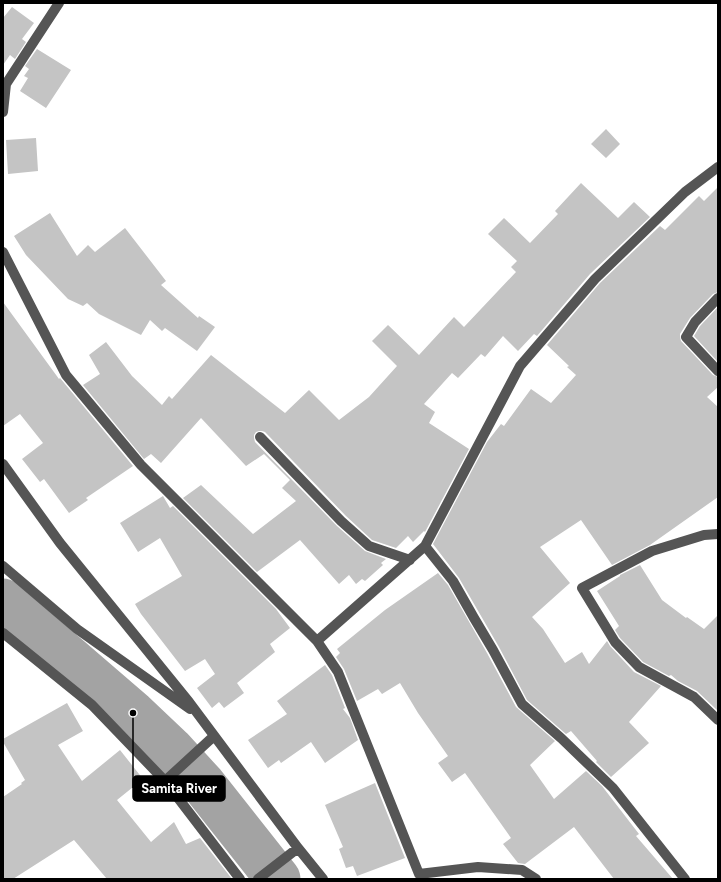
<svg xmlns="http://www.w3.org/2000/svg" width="721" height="882" font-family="Figtree,sans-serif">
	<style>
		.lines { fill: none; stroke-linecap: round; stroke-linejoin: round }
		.river { stroke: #a3a3a3; stroke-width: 45 }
		.building { fill: #c4c4c4 }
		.minor { stroke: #555; stroke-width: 10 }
		.leader { fill: none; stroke: #000; stroke-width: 1.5 }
		.callout-dot { fill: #000; stroke: #fff; stroke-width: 1.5 }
		.callout { fill: #000; stroke: #000; stroke-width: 1.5 }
		.callout-label { font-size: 13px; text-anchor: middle; font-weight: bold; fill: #fff }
	</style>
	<rect width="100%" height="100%" fill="#fff"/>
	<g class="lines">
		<path class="river" d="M3 601 133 713 171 749 203 784 278 879"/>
	</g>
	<path class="building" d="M12 7 34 23 22 39 26 42 15 59 10 55 3 65V18Z
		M37 49 71 70 46 108 20 91 28 78 24 76 29 69 25 66Z
		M606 129 620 144 606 158 591 144Z
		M36 138 38 171 8 174 6 140Z
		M581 183 618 218 634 202 650 217 590 274 537 336 534 334 518 351 503 336 485 357 481 354 458 378 452 373 424 404 435 412 429 423 469 449 425 532 424 531 413 542 408 536 396 548 372 540 346 516 265 432 262 431H259L256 432 254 435V438L255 442 337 526 365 551 386 559 381 563 383 565 365 581 362 579 356 584 349 575 339 584 300 540 257 572 183 498 201 485 253 534 296 501 282 488 290 480 264 454 246 466 201 418 161 463 151 454 144 459 83 385 100 374 89 355 106 342 132 376 162 405 169 396 172 399 211 355 285 413 309 390 339 420 369 397 397 366 372 341 388 325 419 355 454 317 464 327 516 272 511 267 517 261 488 234 504 218 530 243 558 214 555 211Z
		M718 187V292L713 294 690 318 680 334V337L681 341 713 375 718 377V387L707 397 718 407V497L650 545 612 565 581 520 540 547 570 583 532 617 543 629 565 663 582 652 589 664 607 641 610 646 634 672 661 686 629 722 649 743 611 777 596 762 597 761 571 731 566 734 527 700 499 647 459 578 433 544 487 442 501 424 504 426 531 389 551 403 576 375 567 367 569 366 547 345 600 283 660 226 665 230 699 196 704 201Z
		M50 213 77 256 88 245 95 252 125 228 166 281 161 285 198 318 199 316 215 327 197 351 165 328 162 331 150 320 141 335 99 314 87 303 83 306 68 299 26 255 14 236Z
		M3 302 59 379 60 378 133 466 86 498 88 500 69 513 44 479 40 482 22 459 43 443 20 414 3 426Z
		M718 307V362L694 336 700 326Z
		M163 496 170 508 173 506 276 609 290 628 270 644 275 652 237 683 244 693 224 708 219 702 212 708 197 688 215 674 205 659 185 671 141 614 135 604 182 576 160 538 138 552 120 523Z
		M640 565 662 600 686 618 687 617 704 629 718 615V711L697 691 678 681 671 675 669 676 643 662 620 638 615 630 619 626 597 591 620 576V575Z
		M438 573 448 585 487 653 516 707 555 741 530 765 554 799 586 771 602 786 639 834 636 836 673 879H614L574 827 525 864 518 863 503 844 511 838 465 773 452 782 438 763 448 756 418 713 400 683 382 694 378 689 357 701 344 669 336 657 340 653 337 649 385 610Z
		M325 665 332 675 345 708 343 709 350 718 358 740 325 763 311 742 281 763 279 760 268 768 248 740 287 714 277 701Z
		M67 703 83 731 58 745 82 781 120 750 143 779 117 800 151 842 174 822 186 844 200 838 232 879H107L74 840 13 879H3V797L22 784 21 783 25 780 3 742V739Z
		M375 783 405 858 357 876 353 866 346 868 339 849 343 847 325 805Z"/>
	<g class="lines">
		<path class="minor" d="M3 112 6 84 59 3
			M3 252 66 375 141 465 317 641 338 672 419 874 478 867 522 870 536 879
			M718 298 695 322 686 337 718 371
			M260 437 341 521 369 546 410 560
			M3 464 60 543 189 702 298 848 323 879
			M718 534 704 535 652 551 582 588 615 642 639 667 694 697 718 720
			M425 546 453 581 474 618 493 650 522 704 561 738 613 788 685 879
			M3 566 77 629 190 709
			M3 633 92 705 165 781 240 879
			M317 641 425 546 520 366 595 279 685 192 718 167
			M165 781 214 736
			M258 879 298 848"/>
	</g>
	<path class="leader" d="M133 713L133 788"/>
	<circle class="callout-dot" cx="133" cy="713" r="4"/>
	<rect class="callout" x="133" y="776" width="92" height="25" rx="4"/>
	<g class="callout-label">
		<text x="179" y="793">Samita River</text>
	</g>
	<rect width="721" height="882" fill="none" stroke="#000000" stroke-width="8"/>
</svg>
